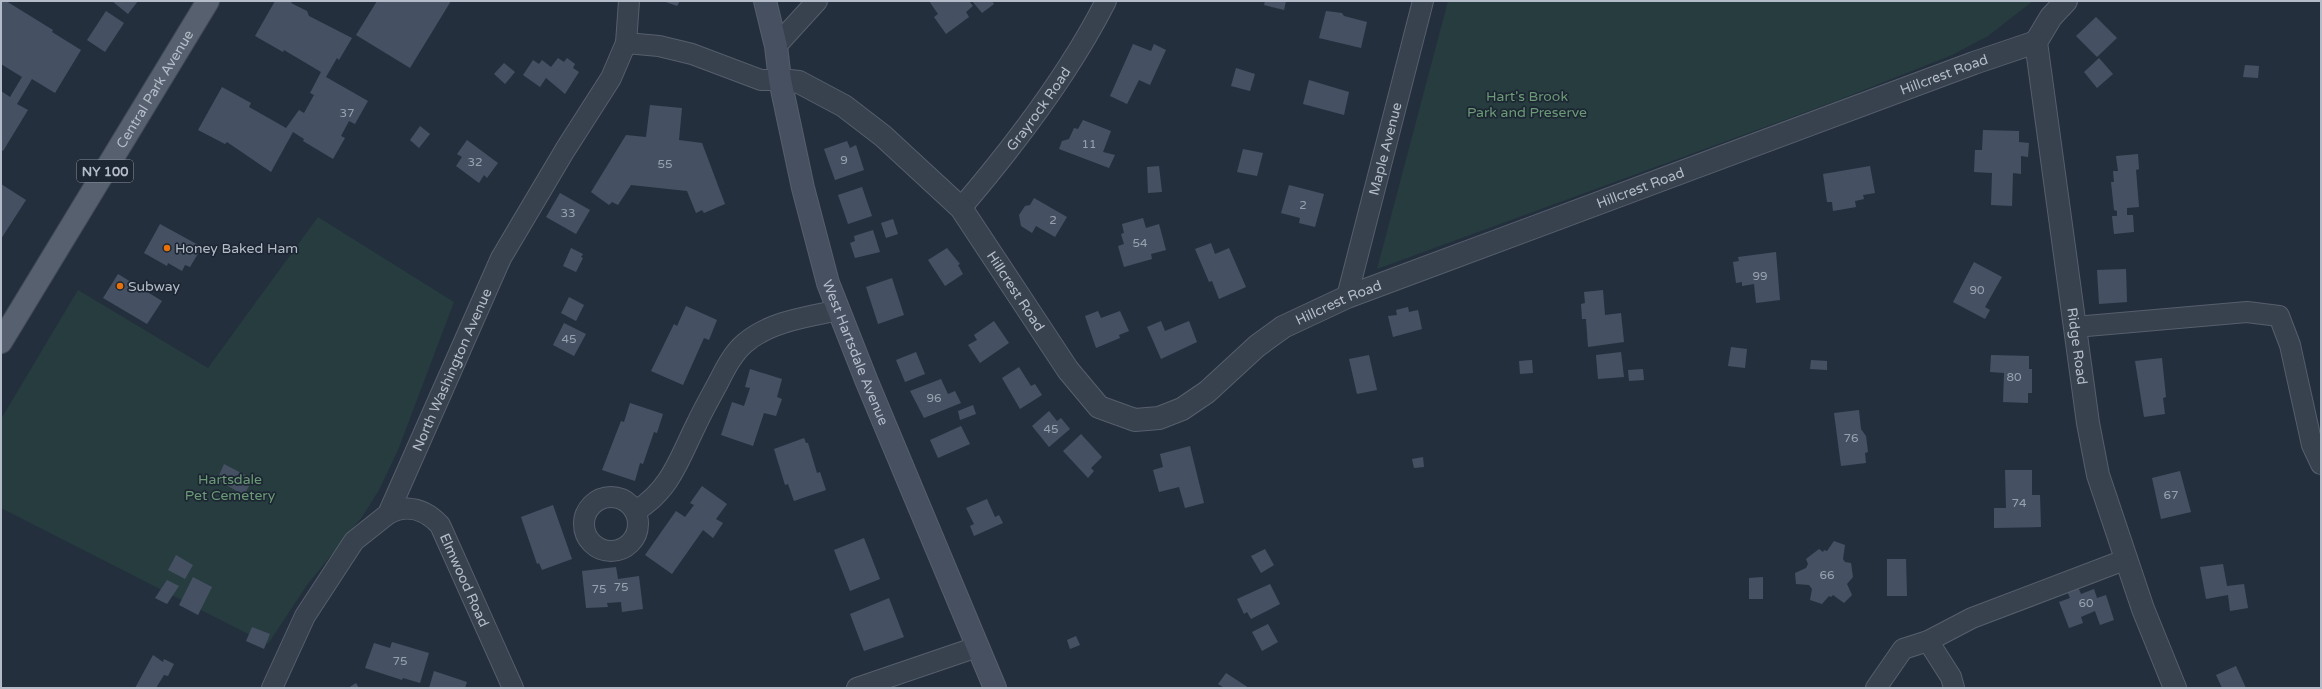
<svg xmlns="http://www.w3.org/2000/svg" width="2322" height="689" viewBox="0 0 2322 689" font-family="'Varela Round',sans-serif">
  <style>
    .green { fill: #263c3f }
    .building { fill: #455162 }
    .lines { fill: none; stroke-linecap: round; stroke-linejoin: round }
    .minor-casing { stroke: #565f6c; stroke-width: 22 }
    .tertiary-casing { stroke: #565f6c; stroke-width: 24 }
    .secondary-casing { stroke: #565f6c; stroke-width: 24 }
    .primary-casing { stroke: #414a57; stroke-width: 24 }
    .minor { stroke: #38414e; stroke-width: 20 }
    .tertiary { stroke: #38414e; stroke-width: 22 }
    .secondary { stroke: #465061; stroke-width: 22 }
    .primary { stroke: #56606e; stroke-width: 22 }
    .food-dot { fill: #e8710a; stroke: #1d2633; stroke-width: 1.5 }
    .labels { text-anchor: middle; stroke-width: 3.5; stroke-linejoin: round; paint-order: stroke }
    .number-label { font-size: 12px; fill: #98a1af }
    .shield { fill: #1d2633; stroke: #878f9c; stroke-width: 1 }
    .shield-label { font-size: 13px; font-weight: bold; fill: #b4bcc9 }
    .street-label { font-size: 14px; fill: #b4bcc9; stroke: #1d2633 }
    .park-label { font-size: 14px; fill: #6b9a76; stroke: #1d2633 }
    .poi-label { font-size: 14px; fill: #b4bcc9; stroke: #1d2633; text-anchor: start }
  </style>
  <rect width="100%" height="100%" fill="#242f3e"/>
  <path class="green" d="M1448 1H2033L1988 36 1952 55 1836 101 1377 269Z
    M318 217 454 302 398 450 379 490 362 517 307 585 268 644 1 508V419L78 290 208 368Z"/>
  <path class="building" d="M1 1H6L53 30 52 32 81 50 55 93 32 79 17 104 28 110 3 151 1 150V91L10 97 22 77 1 64Z
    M112 1H138L128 14Z
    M275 1H293L291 3 307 11 309 16 352 38 339 60 337 58 326 77 368 101 355 124 349 121 341 136 345 138 333 159 303 141 304 139 293 132 271 172 227 142 225 144 198 130 222 87 251 103 249 107 286 128 299 110 304 113 314 95 310 93 321 72 284 50 283 52 255 36Z
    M377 1H451L410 68 356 35Z
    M663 1H680L677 6Z
    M929 1H969L973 6 966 12 969 17 946 34 934 17 938 14Z
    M972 1H992L994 4 982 13Z
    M1265 1H1286L1284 10 1264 5Z
    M106 11 124 23 105 52 87 40Z
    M1326 11 1342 13 1344 16 1367 22 1361 48 1319 38Z
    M2096 17 2117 38 2097 57 2076 36Z
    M1133 44 1151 51 1154 44 1166 50 1150 85 1139 80 1127 104 1110 96Z
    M558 58 564 62 567 58 575 64 573 68 579 72 565 94 546 78 540 87 523 75 533 60 539 64 542 60 551 67Z
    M2099 58 2113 74 2097 88 2084 72Z
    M504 63 515 72 505 84 494 74Z
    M2245 65 2259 66 2258 78 2243 77Z
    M1236 68 1255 74 1250 91 1231 86Z
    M1309 80 1349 92 1344 115 1303 104Z
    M650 105 682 108 679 140 702 143 725 204 704 213 702 210 696 213 687 191 631 185 618 205 612 202 609 205 591 192 626 135 646 137Z
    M1083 120 1111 131 1103 152 1115 155 1109 168 1059 149 1062 141 1069 139 1074 128 1078 129Z
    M420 126 430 134 419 148 410 140Z
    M1983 130 2019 131V142L2029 143 2028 157 2021 156V174L2013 173 2012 206 1991 205 1992 173 1974 172 1975 150H1982Z
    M467 140 498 163 487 178 484 175 479 183 456 166 462 157 457 154Z
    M847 141 850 148 856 145 864 170 835 180 824 149Z
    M1243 149 1263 153 1257 176 1237 172Z
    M2138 154 2139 169 2136 170 2139 207 2127 208V215H2133L2134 232 2114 234 2112 216H2117V211L2114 210 2111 182H2114L2113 171H2118L2116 156Z
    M1159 166 1162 192 1148 193 1147 167Z
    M1870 166 1875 193 1863 195 1864 199 1855 201 1856 207 1833 211 1832 202H1827L1823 174Z
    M1 184 26 200 1 239Z
    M1289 185 1324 194 1315 227 1299 223 1300 218 1281 213Z
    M862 187 872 216 848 224 838 195Z
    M560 193 590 210 576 234 546 217Z
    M1034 198 1067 217 1055 237 1036 226 1032 233 1021 226 1019 215 1025 206 1030 205Z
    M1143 218 1146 228 1159 224 1166 250 1151 254 1152 259 1124 267 1118 246 1124 244 1121 234 1124 233 1122 224Z
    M893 219 898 234 886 238 881 223Z
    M160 224 202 247 190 267 185 265 182 271 168 263 167 266 144 253Z
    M873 230 880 252 855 258 850 243 855 241 854 236Z
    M1211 243 1215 254 1229 248 1246 287 1219 299 1212 281 1209 282 1195 249Z
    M571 248 583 254 581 257 583 258 576 272 563 266Z
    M947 248 960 264 958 265 963 274 945 286 928 260Z
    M1776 252 1780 300 1756 303 1754 284 1742 286V282L1736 283 1733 262 1739 261 1738 257Z
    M1974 262 2002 277 1985 307 1990 310 1985 319 1953 302Z
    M2126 269 2127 302 2099 304 2097 270Z
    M118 274 162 301 147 324 103 298Z
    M892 278 904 315 878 324 866 287Z
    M1603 290 1605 315 1621 313 1624 342 1588 347 1586 319H1582L1581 304 1585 303 1584 292Z
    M569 297 584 305 576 321 561 313Z
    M686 306 717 320 709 340 704 338 683 385 651 371 674 324 677 326Z
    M1408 307 1409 312 1418 310 1422 329 1393 337 1388 316 1397 315 1396 310Z
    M1098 311 1101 318 1120 311 1129 331 1119 335 1120 338 1096 348 1085 316Z
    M994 321 1009 343 980 363 968 345 977 340 974 335Z
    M1161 321 1165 331 1189 321 1197 342 1161 359 1147 327Z
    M564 323 586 334 574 356 553 345Z
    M1731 347 1747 349 1745 368 1728 366Z
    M916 352 925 374 905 382 896 360Z
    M1621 352 1624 377 1598 379 1596 355Z
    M1369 355 1377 390 1357 394 1349 359Z
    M1991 355 2029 356V369H2032V393H2028V403L2003 402 2004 373 1990 372Z
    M2162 358 2166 397 2163 398 2165 414 2144 417 2135 361Z
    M1532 360 1533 373 1520 374 1519 361Z
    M1811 360 1827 361V370L1810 369Z
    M1019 367 1031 386 1035 384 1042 395 1020 409 1002 378Z
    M750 369 782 379 777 397 782 399 776 416 764 413 753 446 721 435 732 402 744 406 750 388 745 387Z
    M1643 369 1644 380 1629 381 1628 370Z
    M941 379 948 394 955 391 961 403 924 418 910 391Z
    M630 403 663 414 657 433 654 432 643 464 640 463 635 481 602 470 621 421 624 422Z
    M973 405 976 414 960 420 958 411Z
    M1859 410 1861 429 1866 436 1868 452 1865 453 1866 463 1841 466 1834 413Z
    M1049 411 1057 421 1061 418 1070 429 1049 447 1032 426Z
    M961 426 970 444 938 458 930 440Z
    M1081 434 1102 457 1091 468 1094 471 1088 478 1063 451Z
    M804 438 806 443H808L817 473 820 472 826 490 794 501 788 484 785 485 774 449Z
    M1190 446 1204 503 1185 508 1179 487 1159 492 1153 470 1163 467 1160 454Z
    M1423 457 1424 467 1414 468 1412 459Z
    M224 464 253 479 244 495 217 480Z
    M2005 470H2032V495H2040L2041 527 1994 528V508H2006Z
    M2180 471 2191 512 2161 519 2152 478Z
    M702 486 727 504 716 519 723 523 713 538 703 530 672 574 645 555 676 511 685 517 694 505 690 503Z
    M987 499 995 517 999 515 1003 523 974 536 970 526 974 524 966 508Z
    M553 505 572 559 542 570 539 563 537 564 521 517Z
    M864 538 880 579 850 591 834 550Z
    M1834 541 1845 545 1843 559 1845 562 1851 563 1853 577 1847 584 1852 595 1844 603 1833 595 1831 597 1829 596 1822 604 1810 600 1812 589 1809 585 1796 584 1795 573 1806 568 1808 564 1806 559 1819 549 1823 552 1824 550 1827 551Z
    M1265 549 1274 565 1261 573 1251 556Z
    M176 555 193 565 185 579 168 570Z
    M1887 559H1906L1907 596H1887Z
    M2223 564 2227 586 2244 584 2248 608 2230 611 2228 595 2206 599 2200 567Z
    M616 567 618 579 639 576 643 609 622 612 621 602 607 603 608 607 586 608 582 571Z
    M193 577 212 587 198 615 179 605Z
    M1763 577V599H1749V578Z
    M167 580 179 586 167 604 155 598Z
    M1270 584 1280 604 1251 619 1247 612 1244 614 1237 599Z
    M2078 587 2081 594 2094 589 2097 598 2106 595 2114 620 2100 625 2095 611 2081 617 2083 623 2069 628 2059 602 2070 598 2067 591Z
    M889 598 904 637 864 651 850 614Z
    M1268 624 1278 642 1262 651 1252 632Z
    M252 627 270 634 264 649 246 641Z
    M1076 636 1080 645 1070 649 1067 640Z
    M392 642 429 653 420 683 403 678 402 680 365 668 374 643 390 648Z
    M153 655 163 662 164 659 174 664 168 676 164 675 156 688H135Z
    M2236 666 2246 688H2222L2216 675Z
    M434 671 467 682 465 688H429Z
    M1226 673 1249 688H1224L1218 684Z
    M356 683 359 688H348Z"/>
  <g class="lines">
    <defs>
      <g id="minor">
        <path d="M626 43 659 46 692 54 761 80H780"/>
        <path d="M776 46 817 1"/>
        <path id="s1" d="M961 208C1014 146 1069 74 1106 1"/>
        <path id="s2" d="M1347 297 1423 1"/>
        <path d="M2075 327 2247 312 2279 316 2290 345 2312 445 2321 464"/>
        <circle cx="611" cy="524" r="27"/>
        <path d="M636 511C671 489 679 459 697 423 703 410 711 396 718 383 725 369 733 353 745 343 771 321 807 317 839 310"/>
        <path id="s3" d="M388 514C407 503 426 510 440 525L513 688"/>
        <path d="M1928 641 1951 677 1954 688"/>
        <path id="s4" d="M272 688 305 616 354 541 388 514 501 258 565 150 611 78 626 43 629 1"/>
        <path d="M857 688 977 647"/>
        <path d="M1876 688 1903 649 1928 641 1972 618 2127 559"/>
      </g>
      <g id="tertiary">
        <path id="s5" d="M2066 1 2051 17 2036 42 2088 423 2098 475 2143 609 2175 688"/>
        <path id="s6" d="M780 80 799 82 844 106 883 136 961 208 1068 370 1099 407 1135 420 1159 418 1182 409 1207 392 1257 346 1283 327 1347 297 1974 63 2036 42"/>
      </g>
      <g id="secondary">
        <path id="s7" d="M765 1 776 46 780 80 803 188 828 283 867 382 995 688"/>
      </g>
      <g id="primary">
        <path id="s8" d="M1 342 208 1"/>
      </g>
    </defs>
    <use href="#minor" class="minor-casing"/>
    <use href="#tertiary" class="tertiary-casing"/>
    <use href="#secondary" class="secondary-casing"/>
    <use href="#primary" class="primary-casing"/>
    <use href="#minor" class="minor"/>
    <use href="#tertiary" class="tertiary"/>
    <use href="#secondary" class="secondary"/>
    <use href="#primary" class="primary"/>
  </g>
  <g class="food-dot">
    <circle cx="167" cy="248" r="4"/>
    <circle cx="120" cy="286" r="4"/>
  </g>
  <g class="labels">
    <g class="number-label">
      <text x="347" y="117">37</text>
      <text x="1089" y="148">11</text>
      <text x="844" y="164">9</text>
      <text x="475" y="166">32</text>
      <text x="665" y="168">55</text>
      <text x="1303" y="209">2</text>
      <text x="568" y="217">33</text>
      <text x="1053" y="224">2</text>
      <text x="1140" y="247">54</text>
      <text x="1760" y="280">99</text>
      <text x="1977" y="294">90</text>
      <text x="569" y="343">45</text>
      <text x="2014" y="381">80</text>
      <text x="934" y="402">96</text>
      <text x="1051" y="433">45</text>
      <text x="1851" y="442">76</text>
      <text x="2171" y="499">67</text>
      <text x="2019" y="507">74</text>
      <text x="1827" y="579">66</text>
      <text x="621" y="591">75</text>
      <text x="599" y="593">75</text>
      <text x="2086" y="607">60</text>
      <text x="400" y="665">75</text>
    </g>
    <rect class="shield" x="77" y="160" width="56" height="22" rx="3"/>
    <g class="shield-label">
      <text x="105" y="176">NY 100</text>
    </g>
    <g class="street-label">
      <text dy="5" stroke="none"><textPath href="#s6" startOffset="1393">Hillcrest Road</textPath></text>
      <text dy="5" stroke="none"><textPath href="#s8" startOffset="296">Central Park Avenue</textPath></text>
      <text dy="5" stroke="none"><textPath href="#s1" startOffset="126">Grayrock Road</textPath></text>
      <text dy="5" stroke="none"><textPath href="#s2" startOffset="153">Maple Avenue</textPath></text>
      <text dy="5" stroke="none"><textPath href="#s6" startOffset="1069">Hillcrest Road</textPath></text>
      <text dy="5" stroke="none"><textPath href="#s6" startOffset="325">Hillcrest Road</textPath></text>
      <text dy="5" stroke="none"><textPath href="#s6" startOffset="746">Hillcrest Road</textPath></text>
      <text dy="5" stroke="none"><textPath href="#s5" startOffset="358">Ridge Road</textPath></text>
      <text dy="5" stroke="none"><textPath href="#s7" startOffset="364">West Hartsdale Avenue</textPath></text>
      <text dy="5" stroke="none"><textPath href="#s4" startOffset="370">North Washington Avenue</textPath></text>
      <text dy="5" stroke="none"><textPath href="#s3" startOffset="118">Elmwood Road</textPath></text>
    </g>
    <g class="park-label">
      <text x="1527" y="101">Hart's Brook<tspan x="1527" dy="16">Park and Preserve</tspan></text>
      <text x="230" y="484">Hartsdale<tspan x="230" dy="16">Pet Cemetery</tspan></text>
    </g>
    <g class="poi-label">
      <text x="175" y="253">Honey Baked Ham</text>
      <text x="128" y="291">Subway</text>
    </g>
  </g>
  <rect width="2322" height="689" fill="none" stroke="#b4bcc9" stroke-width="4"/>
</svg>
